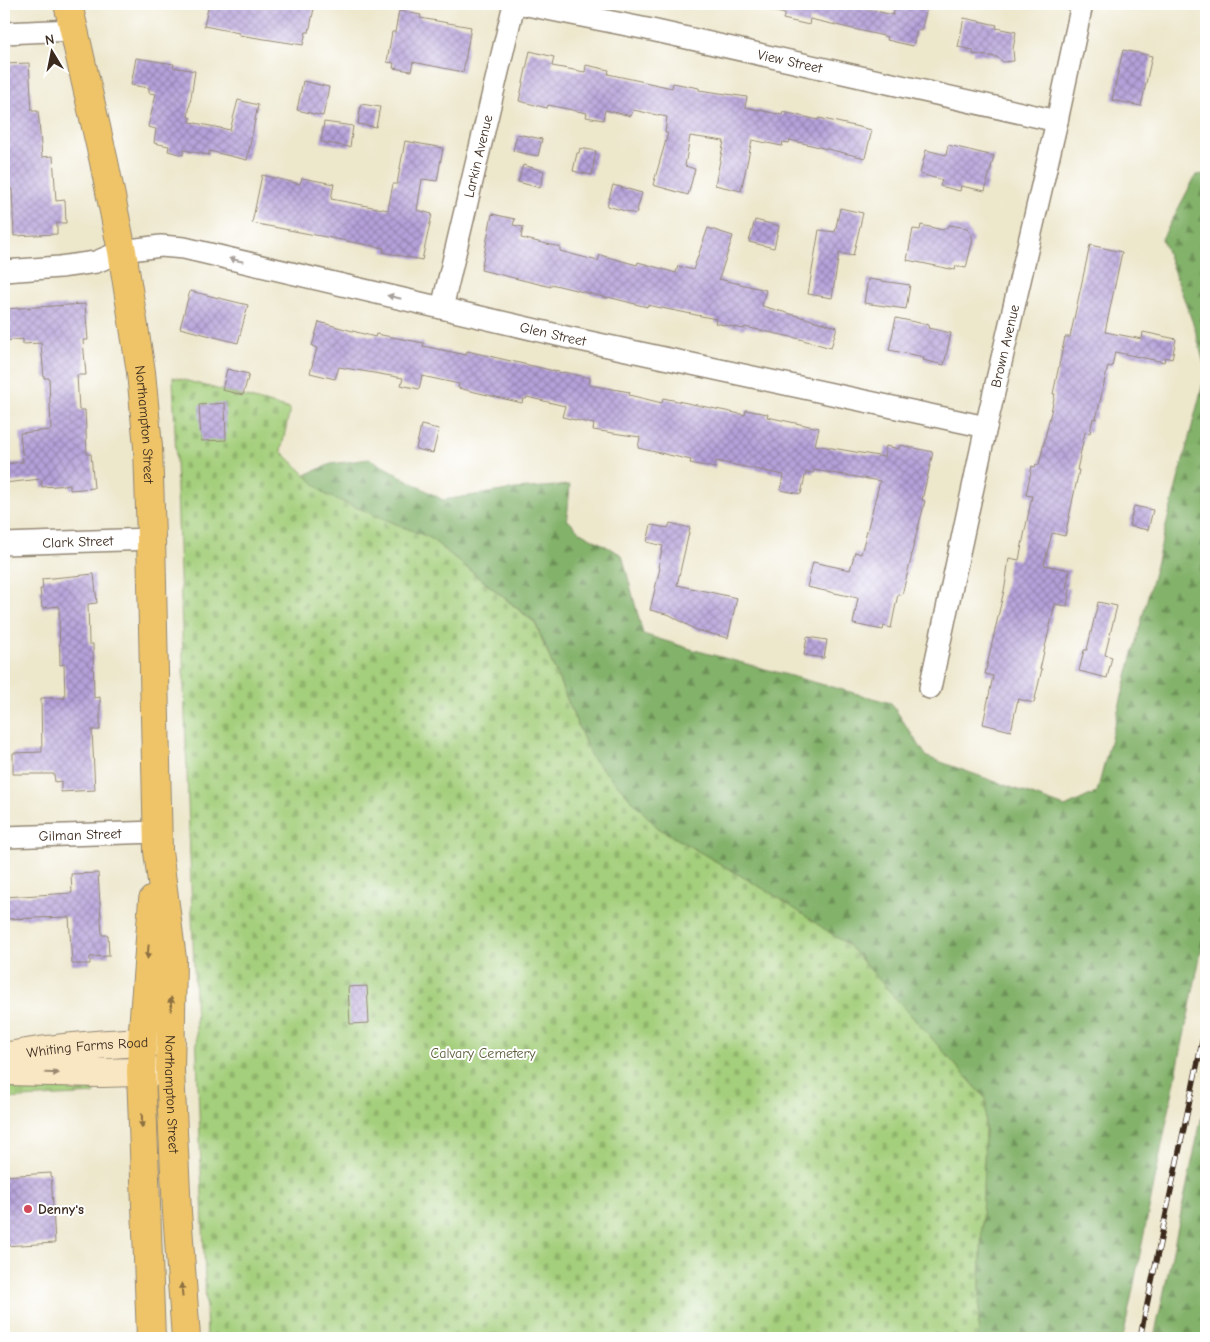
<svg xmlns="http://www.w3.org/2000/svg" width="1210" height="1342" viewBox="0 0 1210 1342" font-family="'Comic Neue',sans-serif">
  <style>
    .grass { fill: url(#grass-tufts); stroke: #707c4c }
    .forest { fill: url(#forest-firs); stroke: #5f6e44 }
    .cemetery { fill: url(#cemetery-stones); stroke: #707c4c }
    .building { fill: url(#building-cross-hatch) }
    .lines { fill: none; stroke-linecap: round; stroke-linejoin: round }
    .street-casing { stroke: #948875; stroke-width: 24 }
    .secondary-casing { stroke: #948875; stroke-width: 30 }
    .primary-casing { stroke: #948875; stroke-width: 30 }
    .street { stroke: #fff; stroke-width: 21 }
    .secondary { stroke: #f9e7c3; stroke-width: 28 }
    .primary { stroke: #efc469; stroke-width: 28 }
    .rail-casing { stroke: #3b2a1e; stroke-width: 5.5 }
    .rail { stroke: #fff; stroke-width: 4; stroke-dasharray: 11; stroke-linecap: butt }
    .oneway { fill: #a79f9a }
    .oneway2 { fill: #8c6f40 }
    .oneway3 { fill: #9a8870 }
    .poi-dot { fill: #d1495b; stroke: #fff; stroke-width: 2 }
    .labels { text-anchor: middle; stroke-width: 4; stroke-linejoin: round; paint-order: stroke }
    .street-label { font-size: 14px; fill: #3b2a1e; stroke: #fff }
    .park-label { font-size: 14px; fill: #5a5c3a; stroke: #fff }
    .poi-label { font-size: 14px; font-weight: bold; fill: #3b2a1e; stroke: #fff; text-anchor: start }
  </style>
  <defs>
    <pattern id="grass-tufts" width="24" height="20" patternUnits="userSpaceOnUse" patternTransform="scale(1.25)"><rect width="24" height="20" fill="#a4cf7b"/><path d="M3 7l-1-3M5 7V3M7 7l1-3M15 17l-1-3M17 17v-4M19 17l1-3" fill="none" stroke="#8eb26a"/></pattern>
    <pattern id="forest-firs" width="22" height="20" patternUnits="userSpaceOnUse" patternTransform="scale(1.25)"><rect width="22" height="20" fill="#83b26b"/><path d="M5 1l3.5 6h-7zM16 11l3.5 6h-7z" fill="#6c9157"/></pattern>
    <pattern id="cemetery-stones" width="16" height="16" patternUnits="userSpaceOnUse" patternTransform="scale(1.25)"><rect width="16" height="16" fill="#a4cf7b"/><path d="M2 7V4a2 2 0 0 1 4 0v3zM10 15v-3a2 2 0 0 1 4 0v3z" fill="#8eb26a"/></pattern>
    <pattern id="building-cross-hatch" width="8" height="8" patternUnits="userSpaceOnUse" patternTransform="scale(1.25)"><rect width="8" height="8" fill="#b5a1da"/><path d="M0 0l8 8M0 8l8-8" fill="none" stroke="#9483b0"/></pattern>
  </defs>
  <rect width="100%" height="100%" fill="#fff"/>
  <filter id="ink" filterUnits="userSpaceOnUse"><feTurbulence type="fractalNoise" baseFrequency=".02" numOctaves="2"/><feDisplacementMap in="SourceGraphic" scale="10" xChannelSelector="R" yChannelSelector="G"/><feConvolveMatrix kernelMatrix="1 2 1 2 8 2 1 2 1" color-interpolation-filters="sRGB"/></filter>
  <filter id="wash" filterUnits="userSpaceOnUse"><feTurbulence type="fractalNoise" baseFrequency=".0096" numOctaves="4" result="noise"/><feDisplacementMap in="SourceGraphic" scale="20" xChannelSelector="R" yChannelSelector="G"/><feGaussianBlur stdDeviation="1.12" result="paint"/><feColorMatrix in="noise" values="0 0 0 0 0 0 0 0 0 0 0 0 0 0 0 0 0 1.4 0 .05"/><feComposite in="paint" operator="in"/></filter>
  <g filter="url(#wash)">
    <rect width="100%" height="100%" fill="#ede7cc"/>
    <path class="grass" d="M37 1085 77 1086 94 1089 95 1092 94 1094 4 1099V1087Z"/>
    <path class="forest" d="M1206 174V371L1194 326 1162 239 1196 175Z
      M1206 372V927L1123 1338H978L986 1099 848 945 774 895 658 828 591 757 535 622 430 538 326 495 305 475 331 464 370 459 443 500 515 489 570 485 567 519 580 532 622 555 643 634 691 649 891 703 927 757 1065 807 1097 792Z
      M1206 1097V1338H1154Z"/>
    <path class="cemetery" d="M173 377 290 409 281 451 326 495 430 538 535 623 591 757 658 828 774 895 848 945 986 1099 978 1338H207Z"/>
    <g id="blocks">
      <path class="building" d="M209 4H315L309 32H306L303 45 239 35V33L204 26Z
        M773 4H845L893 15 896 4H928L921 31 917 30 913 46 887 40 888 37 810 19 809 25 783 19 785 14 772 11Z
        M399 11 421 15 420 18 471 27 463 72 413 62 411 71 393 68 394 63 387 62 392 32H395Z
        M964 18 997 25 996 28 1016 32 1013 49 1014 61 1003 62 997 57 973 54V50L958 47Z
        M1123 50 1152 56 1141 106 1112 100Z
        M530 51 554 57 552 66 585 72 586 65 609 70 608 74 672 88 673 83 699 88V90L747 97 745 107 782 115 783 112 818 120 819 118 872 130 865 158 790 140 789 143 783 142 782 146 752 140 741 191 715 185 724 141 690 136 685 166 695 169 688 195 653 185 668 133H665L667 117 633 110 631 116 605 110 603 120 586 117 587 113 548 105 547 108 519 101Z
        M136 58 174 64 173 67 195 71 188 117 191 118 190 122 230 130 238 100 258 105 247 160 209 151V155L184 150 183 155 168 151 169 146 154 143 156 129 148 127 156 94 149 93V88L131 85Z
        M29 63 32 111H38L42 157 53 156 56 201 65 200 66 223H57V234L14 236 12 189 4 190V64Z
        M303 81 329 87 323 116 297 110Z
        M361 104 380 107 376 127 358 124Z
        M324 122 353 126 350 147 321 142Z
        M517 134 542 139 538 156 513 151Z
        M405 141 443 148 437 181 422 179 417 210 432 214 422 260 383 252 384 248 252 223 262 175 300 184 302 178 334 184 331 199 388 210 393 184H397Z
        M948 145 994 156 985 191 961 186 960 191 940 186 942 180 920 174 926 150 946 155Z
        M580 148 596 151 592 175 573 171 577 153H579Z
        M523 165 544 171 540 188 518 182Z
        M613 185 642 193 636 214 607 206Z
        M840 208 863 213 853 256 839 253 832 298 808 294 819 230 835 232Z
        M492 214 515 219 513 225 523 227 521 238 560 247V251L598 261 600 255 637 265 638 262 676 273 678 266 693 270 708 228 733 236 719 279 766 290 762 306 837 327 831 348 796 338 745 327 744 329 715 323 716 319 647 305V307L608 297V298L551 284V287L481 270Z
        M755 220 779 226 774 248 749 242Z
        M921 225 943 230 950 225 967 228 973 239 966 268 956 266 955 270 907 260 913 229 920 230Z
        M1090 245 1122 252 1105 332 1142 339 1143 332 1176 339 1172 359 1165 357 1164 362 1115 352 1112 367 1108 366 1096 419 1093 418 1090 433 1085 432 1077 470H1079L1065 536 1052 533 1044 565 1070 570 1066 588 1070 589 1067 606 1055 604 1040 669H1042L1034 703 1018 699 1011 731 983 724 993 676 985 674 1005 586 1009 558 1019 560 1032 496 1026 495 1032 466 1035 467 1036 464 1039 465 1055 394H1053L1065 337H1070Z
        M868 279 910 285 906 309 864 303Z
        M190 291 248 305 238 343 180 328Z
        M85 304 88 340H83L86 375H77L79 410H85L87 454H91L94 488 70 490V485L42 487 41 479 4 483V464L23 462 20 433 51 430 49 378H44L41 343 23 344V339L4 341V309Z
        M896 318 929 325 928 328 951 333 944 365 923 360 924 357 889 350Z
        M319 322 375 337 376 334 424 343 423 346 466 355 467 351 563 373V372L590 378 589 385 630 392 629 395 662 403 663 398 745 415 746 410 768 414 767 417 819 428 815 445 884 457 886 446 899 449 900 445 933 452 922 500 925 501 911 555H912L902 595 898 594 891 628 884 626 883 630 853 624 858 598 807 587 813 562 850 570 855 552 861 554 880 481 814 470 813 473 806 472 801 494 781 490 784 475 716 461 715 468 690 463 691 460 638 448 640 437 593 430 594 424 562 417 565 406 527 397 526 399H523L522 403 458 388 459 384 422 376 419 389 401 385 403 378 339 367 335 379 310 373 317 348 312 346Z
        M227 369 249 374 243 395 222 390Z
        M225 403 226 440 201 441 199 405Z
        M421 425 439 429 433 453 416 449Z
        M1134 506 1153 510 1148 530 1129 526Z
        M670 523 690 528 677 585 737 598 728 638 696 630 670 615 650 610 660 568 658 567 663 546 647 542 651 525 668 528Z
        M94 574 97 603 88 604 89 644H93L94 698 100 697V730H92L95 790 61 792V781L55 782 54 774H13V753L42 752 41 698H65L64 664 60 665 59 606 42 608 40 589H43L42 579Z
        M1098 602 1117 606 1105 655 1112 657 1107 678 1079 671 1084 650H1087Z
        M807 637 827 640 824 658 804 655Z
        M98 873 102 935H108L109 956 90 957V964H72L69 917 4 919V897L72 893 71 874Z
        M367 986 369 1023 350 1024 348 987Z
        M51 1173 55 1243 4 1246V1176Z"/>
    </g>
  </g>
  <g filter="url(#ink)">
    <use href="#blocks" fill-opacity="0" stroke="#948875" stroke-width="1"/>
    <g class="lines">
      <defs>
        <g id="street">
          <path id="s1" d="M522 4 647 29 1057 121"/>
          <path d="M4 33 74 30"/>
          <path id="s2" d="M4 271 60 267 96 262 122 251 161 246 184 248 566 337 986 427"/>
          <path id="s3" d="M442 308 514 4"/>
          <path id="s4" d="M4 544 151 539"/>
          <path id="s5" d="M930 688 986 427 1057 121 1082 4"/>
          <path id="s6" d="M4 837 157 832"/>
        </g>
        <g id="secondary">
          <path id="s7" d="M4 1057C59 1046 115 1043 171 1041"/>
          <path d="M4 1071 102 1073 170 1071"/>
        </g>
        <g id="primary">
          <path id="s8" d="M68 4 104 162 122 251 141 372 148 447 151 539 158 851 172 959 170 1071 177 1212 186 1338"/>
          <path d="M151 1338 141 1072 142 1042 153 900"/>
        </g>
      </defs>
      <use href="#street" class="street-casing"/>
      <use href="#secondary" class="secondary-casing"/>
      <use href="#primary" class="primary-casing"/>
      <use href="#street" class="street"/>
      <use href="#secondary" class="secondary"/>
      <use href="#primary" class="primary"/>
      <defs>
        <path id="rail" d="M1140 1338 1206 1023"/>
      </defs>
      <use href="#rail" class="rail-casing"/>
      <use href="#rail" class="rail"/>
    </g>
    <defs><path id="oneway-solid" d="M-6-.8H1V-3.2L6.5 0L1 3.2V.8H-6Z" transform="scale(1.25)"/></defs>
    <g class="oneway">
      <use href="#oneway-solid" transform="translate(236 260) rotate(-167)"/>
      <use href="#oneway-solid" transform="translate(394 297) rotate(-167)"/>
    </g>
    <g class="oneway2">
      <use href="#oneway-solid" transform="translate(148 952) rotate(95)"/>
      <use href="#oneway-solid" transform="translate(171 1004) rotate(-89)"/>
      <use href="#oneway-solid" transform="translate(142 1121) rotate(89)"/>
      <use href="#oneway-solid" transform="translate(182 1290) rotate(-94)"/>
    </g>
    <use class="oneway3" href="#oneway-solid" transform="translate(52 1073) rotate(1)"/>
  </g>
  <circle class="poi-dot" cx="28" cy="1209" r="5"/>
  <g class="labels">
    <g class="street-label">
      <text dy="5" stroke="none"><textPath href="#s1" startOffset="274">View Street</textPath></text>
      <text dy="5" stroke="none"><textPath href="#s3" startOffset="156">Larkin Avenue</textPath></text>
      <text dy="5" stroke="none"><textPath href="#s2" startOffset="562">Glen Street</textPath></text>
      <text dy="5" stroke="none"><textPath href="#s5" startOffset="350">Brown Avenue</textPath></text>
      <text dy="5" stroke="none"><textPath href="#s8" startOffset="428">Northampton Street</textPath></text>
      <text dy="5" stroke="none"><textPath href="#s4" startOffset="74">Clark Street</textPath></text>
      <text dy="5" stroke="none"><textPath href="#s6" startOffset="76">Gilman Street</textPath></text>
      <text dy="5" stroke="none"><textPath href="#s7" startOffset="84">Whiting Farms Road</textPath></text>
      <text dy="5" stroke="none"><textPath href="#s8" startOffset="1099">Northampton Street</textPath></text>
    </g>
    <g class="park-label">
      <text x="483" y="1058">Calvary Cemetery</text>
    </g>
    <g class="poi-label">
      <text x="38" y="1214">Denny's</text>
    </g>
  </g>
  <rect width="1210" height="1342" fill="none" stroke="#fff" stroke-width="20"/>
  <g transform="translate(52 52) rotate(350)" stroke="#ffffff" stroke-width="4" paint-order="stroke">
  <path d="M0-4L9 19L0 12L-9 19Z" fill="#3b2a1e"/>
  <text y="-8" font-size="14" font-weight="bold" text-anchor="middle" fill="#3b2a1e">N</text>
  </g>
</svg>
